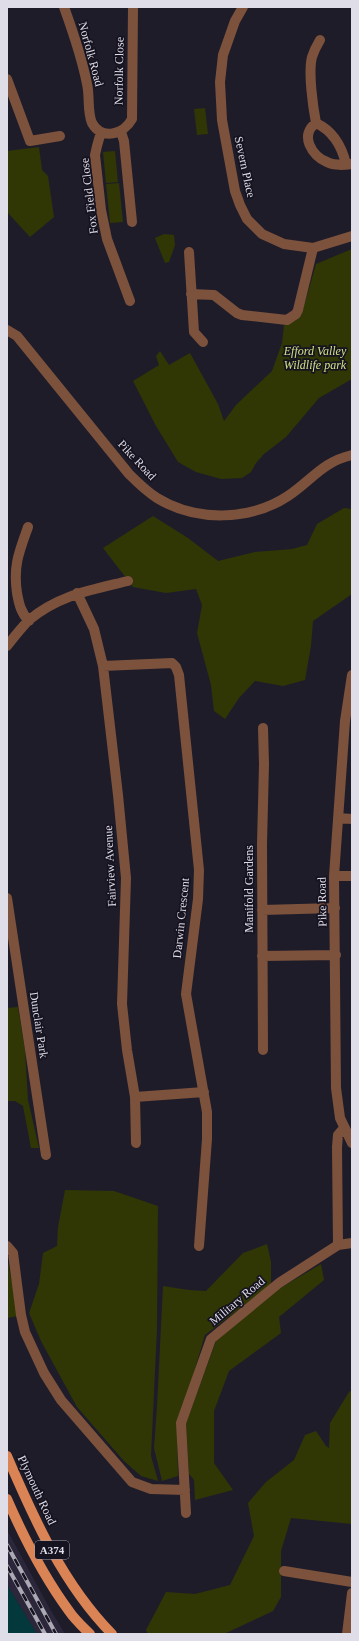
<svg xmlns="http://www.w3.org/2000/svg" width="359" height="1641" viewBox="0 0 359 1641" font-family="Georgia,serif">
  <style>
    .built { fill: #2b2639 }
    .green { fill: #303704 }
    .water { fill: #03393c }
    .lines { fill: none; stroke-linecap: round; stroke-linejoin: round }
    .minor { stroke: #7c523c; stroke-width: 10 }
    .major { stroke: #da8354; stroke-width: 10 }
    .rail-casing { stroke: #aba9b4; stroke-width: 4 }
    .rail { stroke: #161320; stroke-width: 2.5; stroke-dasharray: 8; stroke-linecap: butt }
    .labels { text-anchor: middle; stroke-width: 3.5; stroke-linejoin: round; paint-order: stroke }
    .shield { fill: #161320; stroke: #a3a0ab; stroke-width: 1 }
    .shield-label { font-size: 11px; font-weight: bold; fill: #dfdde7 }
    .street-label { font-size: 12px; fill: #dfdde7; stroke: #161320 }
    .park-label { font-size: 12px; font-style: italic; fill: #d1e187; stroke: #161320 }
  </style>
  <rect width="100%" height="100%" fill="#1f1c2a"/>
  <path class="built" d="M7 1530 50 1609 65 1634H37L7 1585Z"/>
  <path class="green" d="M205 108 208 134 197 135 194 109Z
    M39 147 42 170 48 176 54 217 30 237 7 212V151Z
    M115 151 118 182 106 183 103 152Z
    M119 183 123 222 110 223 106 184Z
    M164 234 174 235 175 245 169 262 165 263 155 238Z
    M352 249V379L319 398 286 437 264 454 256 463 251 472 242 478 221 479 196 472 178 462 156 426 133 381 159 365 156 356 160 351 169 365 190 353 218 404 224 421 236 405 272 371 282 343 284 325 295 321 302 313 316 264Z
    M344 508 352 509V594L313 621 311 646 305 680 283 686 255 681 239 698 225 719 214 711 211 685 197 633 202 605 196 589 166 593 133 587 103 548 153 516 188 538 218 561 255 552 292 549 307 545 317 524Z
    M18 1007 25 1050 28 1100 39 1148H31L23 1106 15 1101H7V1008Z
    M65 1190 114 1191 158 1206 157 1328 151 1456 158 1481 141 1476 124 1461 77 1407 41 1341 29 1313 39 1284 43 1253 57 1246 58 1227Z
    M267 1244 271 1262V1285L205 1335 177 1429 178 1476 162 1481 154 1448 157 1407 163 1286 189 1290 206 1291 243 1253Z
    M7 1256 18 1316 7 1318Z
    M321 1264 324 1280 279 1317 281 1333 229 1371 214 1411V1463L233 1490 195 1500 194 1480 189 1474 186 1423 216 1341 277 1290Z
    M352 1390V1524L291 1518 281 1551V1597L273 1611 224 1634H148L146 1630 166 1592 195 1594 230 1585 254 1536 248 1503 266 1482 294 1460 305 1435 316 1431 326 1446 329 1448 330 1423 349 1392Z"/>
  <path class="water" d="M7 1585 37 1634H7Z"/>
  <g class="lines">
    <path class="minor" d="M64 7C73 32 82 58 87 84 90 96 87 112 92 123 102 141 124 134 132 119L133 7
      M243 7 235 21 223 55 220 82 222 120 235 191 240 205 247 219 262 234 284 244 313 248 352 236
      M7 79 30 141 60 136
      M316 123C313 107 308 72 312 57 314 51 317 45 320 40
      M101 132 97 146 95 155 101 210 107 239 130 301
      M121 132 124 141 132 222
      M346 164C342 147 333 131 316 123 299 135 312 156 327 162 335 166 344 165 352 164
      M189 252 194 332 203 342
      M191 294 214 295 237 313 242 315 287 320 296 314 298 310 313 248
      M7 330 17 336 129 474C138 483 146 491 157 498 196 522 250 521 288 496 312 480 322 462 352 455
      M28 527C19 552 13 566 17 593 19 604 21 613 29 621
      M77 593 94 629 103 666 118 795 126 878 122 1004 127 1050 135 1097 136 1143
      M7 646C14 637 21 628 29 620 59 595 91 590 128 581
      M103 666 172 663 176 667 179 675 199 870 198 899 186 994 207 1112V1139L199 1246
      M352 675 345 721 334 876 336 1088 340 1118 352 1143
      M338 818 352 819
      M334 876H352
      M7 898 46 1155
      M262 910 335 908
      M262 956 336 955
      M263 1050 262 844 264 764 263 728
      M135 1097 204 1092
      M338 1245 337 1147 338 1135 344 1128
      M7 1246 13 1253 21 1315 25 1332 44 1373 61 1400 132 1482 151 1489 185 1490
      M186 1513 181 1423 211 1339 279 1283 338 1245 352 1243
      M284 1571 352 1582
      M347 1634 352 1593"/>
    <path class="major" d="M7 1456C34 1519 63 1584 112 1634
      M7 1499C24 1538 44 1577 69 1611 75 1620 83 1627 90 1634"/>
    <defs>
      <path id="rail" d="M7 1545 56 1634
        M7 1566 45 1634"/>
    </defs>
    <use href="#rail" class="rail-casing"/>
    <use href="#rail" class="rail"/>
  </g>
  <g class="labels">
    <rect class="shield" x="35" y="1541" width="34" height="18" rx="3"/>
    <g class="shield-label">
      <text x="52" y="1554">A374</text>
    </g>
    <g class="street-label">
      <text transform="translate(91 54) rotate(75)" y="4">Norfolk Road</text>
      <text transform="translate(119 71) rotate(-89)" y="4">Norfolk Close</text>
      <text transform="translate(245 167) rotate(78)" y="4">Severn Place</text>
      <text transform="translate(89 196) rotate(-97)" y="4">Fox Field Close</text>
      <text transform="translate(137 460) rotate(47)" y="4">Pike Road</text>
      <text transform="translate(110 866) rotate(-93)" y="4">Fairview Avenue</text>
      <text transform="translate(249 889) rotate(-90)" y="4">Manifold Gardens</text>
      <text transform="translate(322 902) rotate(-91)" y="4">Pike Road</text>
      <text transform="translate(181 918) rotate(-84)" y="4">Darwin Crescent</text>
      <text transform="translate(39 1025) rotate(81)" y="4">Dunclair Park</text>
      <text transform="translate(237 1301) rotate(-40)" y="4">Military Road</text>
      <text transform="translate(37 1490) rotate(65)" y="4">Plymouth Road</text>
    </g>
    <g class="park-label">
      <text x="315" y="355">Efford Valley<tspan x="315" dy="14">Wildlife park</tspan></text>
    </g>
  </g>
  <rect width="359" height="1641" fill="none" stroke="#dfdde7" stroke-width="16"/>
</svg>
